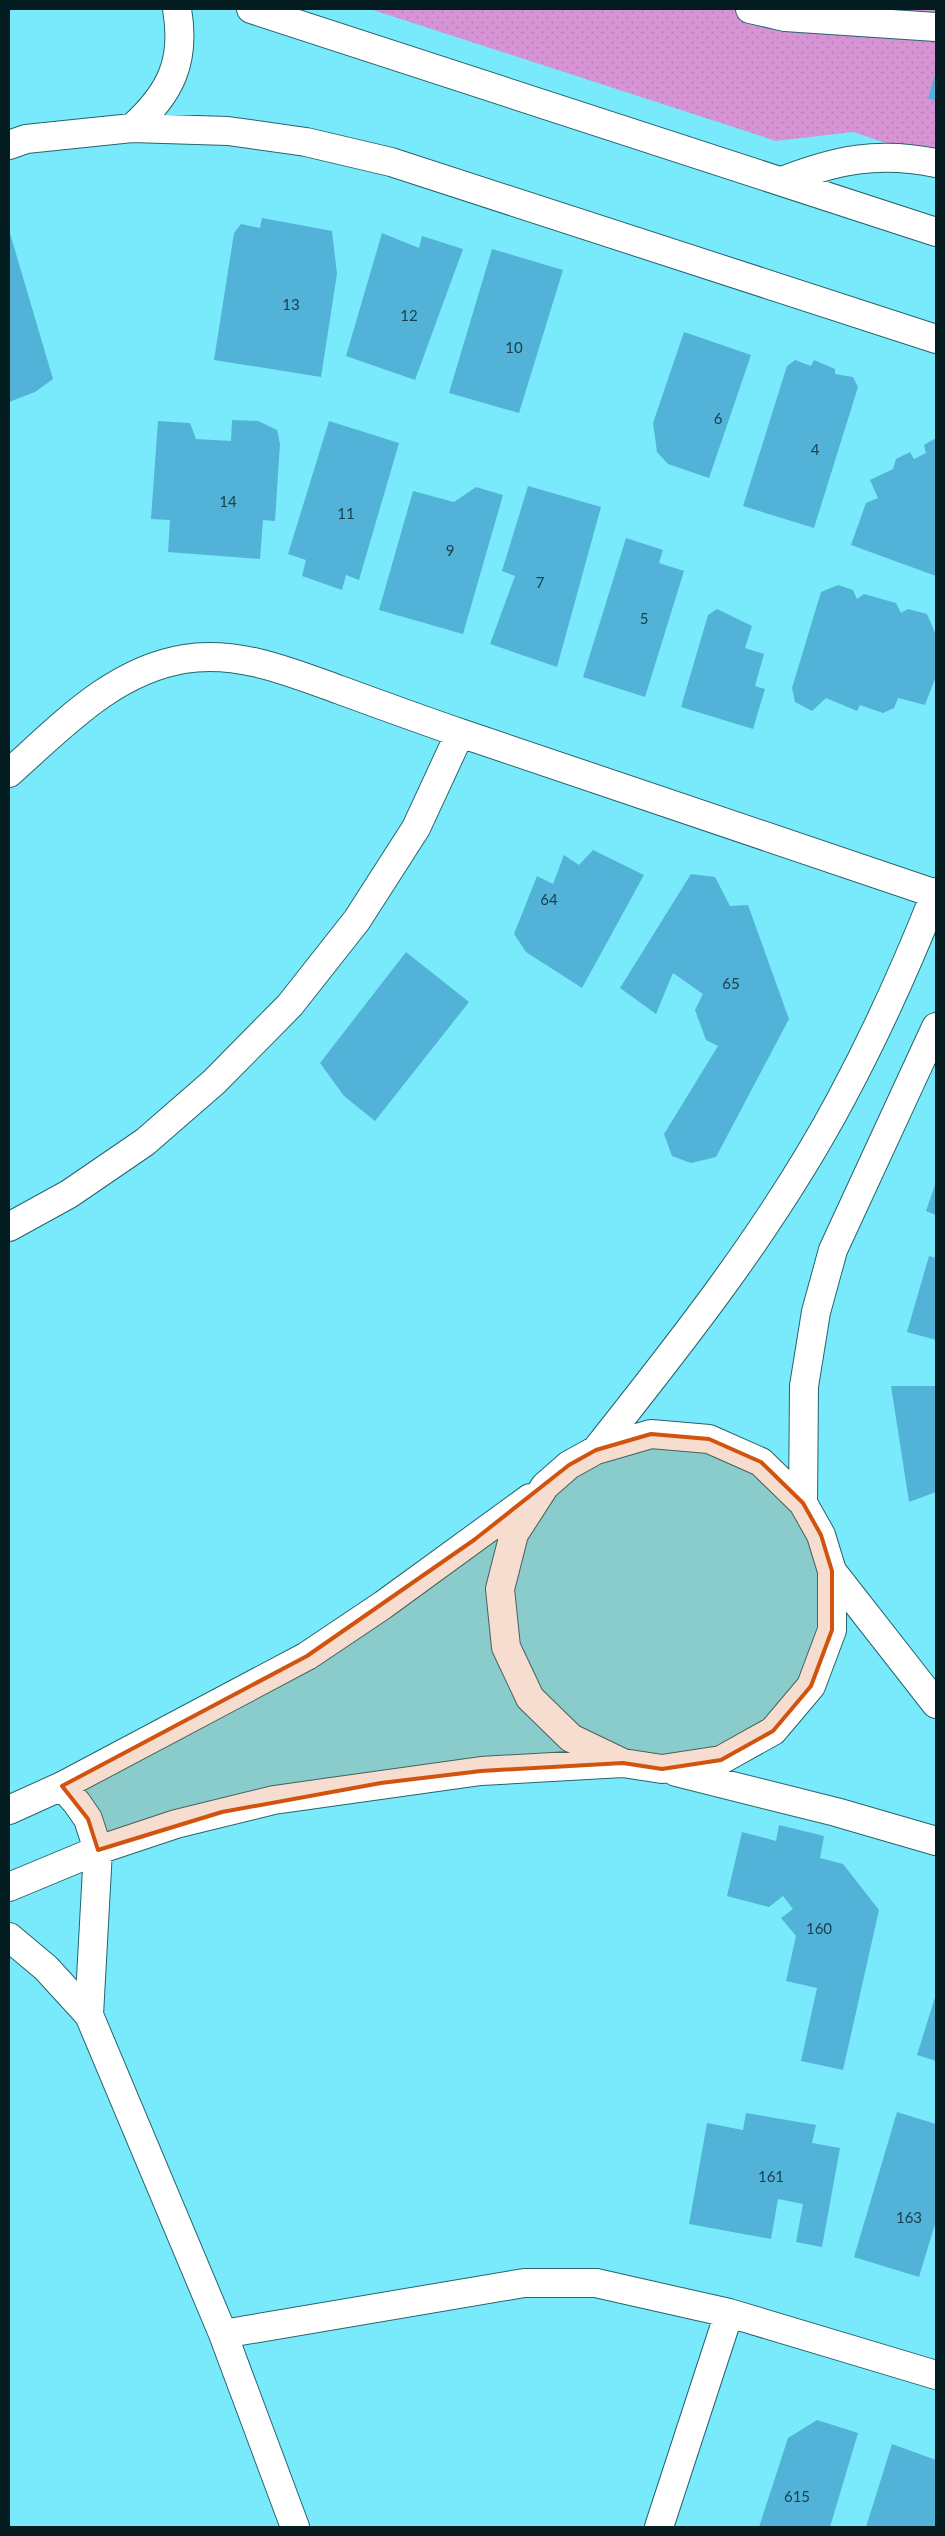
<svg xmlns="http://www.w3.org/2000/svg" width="945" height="2536" viewBox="0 0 945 2536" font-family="Lato,sans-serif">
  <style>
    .grass { fill: url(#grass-dots) }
    .building { fill: #52b2d8 }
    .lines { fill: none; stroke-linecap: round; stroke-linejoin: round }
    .minor-casing { stroke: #26646c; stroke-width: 30 }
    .minor { stroke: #fff; stroke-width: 28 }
    .marked { fill: #d1530e; fill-opacity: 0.2; stroke: #d1530e; stroke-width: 4; stroke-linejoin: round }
    .labels { text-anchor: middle; stroke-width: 4.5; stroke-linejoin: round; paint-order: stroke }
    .number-label { font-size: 15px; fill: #17424d }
  </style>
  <defs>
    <pattern id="grass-dots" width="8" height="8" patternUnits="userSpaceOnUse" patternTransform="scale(1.25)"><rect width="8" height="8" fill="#d794d5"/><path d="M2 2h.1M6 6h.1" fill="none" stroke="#b77fb6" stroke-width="1.8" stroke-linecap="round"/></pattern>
  </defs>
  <rect width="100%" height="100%" fill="#79eafb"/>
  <path class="grass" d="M370 9H936V160L853 132 776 141Z"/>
  <path class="building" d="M936 72V101L928 98Z
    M262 218 332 231 337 274 321 377 214 360 234 233 241 224 260 228Z
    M9 230 53 379 35 392 9 402Z
    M382 233 419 248 422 236 463 249 415 380 346 356Z
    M492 249 563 270 519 413 449 393Z
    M684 332 751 355 709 478 668 464 657 452 653 423Z
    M795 360 811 366 814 360 835 369V374L853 377 858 387 814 528 743 506 787 366Z
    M232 420 258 421 277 430 280 444 275 521 263 520 260 559 168 552 170 520 151 519 158 421 190 423 196 439 231 441Z
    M329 421 399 443 359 580 346 575 342 590 302 576 306 560 288 554Z
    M936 438V576L851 545 866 503 878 498 870 480 893 469 896 459 910 452 914 459 926 453 924 445Z
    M528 486 601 507 557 667 490 644 515 576 502 571Z
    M476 487 503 495 463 634 379 610 413 491 454 502Z
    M626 538 663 550 659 563 684 571 645 697 583 677Z
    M838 585 853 590 857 599 864 594 896 603 901 613 908 609 927 614 936 635V676L925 705 898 698 894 708 883 713 860 705 857 711 826 698 812 711 795 702 792 688 821 592Z
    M717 609 752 626 745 648 764 654 755 686 765 689 753 729 681 707 708 615Z
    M593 850 644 875 582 988 526 952 514 934 537 876 553 884 564 855 579 865Z
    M691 874 715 877 730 906 748 905 789 1019 716 1157 691 1163 672 1156 664 1134 718 1046 706 1040 695 1010 703 994 673 973 656 1014 620 988Z
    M406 952 469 1002 375 1121 344 1096 320 1063Z
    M936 1182V1215L926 1211Z
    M929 1256 936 1258V1340L907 1332Z
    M891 1386H936V1492L909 1502Z
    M779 1825 824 1836 820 1858 843 1864 879 1910 843 2070 801 2061 817 1988 786 1981 796 1936 781 1918 793 1909 783 1896 769 1907 727 1896 742 1832 776 1841Z
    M936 1994V2061L917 2055Z
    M897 2112 936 2124V2221L919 2277 854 2257Z
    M746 2113 816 2125 812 2143 840 2148 822 2247 796 2242 803 2204 778 2199 771 2239 689 2224 707 2123 743 2130Z
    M817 2420 858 2433 830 2527H759L788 2438Z
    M892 2444 936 2460V2527H866Z"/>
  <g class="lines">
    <defs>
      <path id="minor" d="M251 9 936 232
        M750 9 785 17 936 27
        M132 128C171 93 186 61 177 9
        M9 145 26 139 132 128 228 131 306 142 391 162 936 339
        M782 181C836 160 878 151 936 163
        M9 773C61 727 112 671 184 659 238 650 290 672 340 690 381 705 422 720 463 734 621 788 779 840 936 894
        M9 1227 69 1194 145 1142 214 1082 290 1005 357 920 416 828 460 733
        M596 1450C684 1339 774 1225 841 1099 877 1032 908 963 936 892
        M803 1503 804 1386 816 1312 833 1250 936 1027
        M832 1571 936 1704
        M676 1772 836 1812 936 1841
        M62 1786 77 1803 88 1819 98 1850 89 2015
        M9 1810 62 1786 307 1656 383 1605 530 1498
        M9 1887 98 1850 176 1824 274 1800 481 1771 623 1763 662 1769 721 1760 773 1731 811 1686 832 1630V1571L821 1535 803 1503 761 1462 709 1439 651 1434 596 1450 569 1465 545 1486 514 1534 500 1589 506 1647 530 1698 571 1738 623 1763
        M9 1937 46 1968 89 2015 223 2334 295 2527
        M223 2334 524 2283H596L729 2313 936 2375
        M659 2527 729 2313"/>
    </defs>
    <use href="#minor" class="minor-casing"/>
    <use href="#minor" class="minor"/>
  </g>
  <path class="marked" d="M651 1434 709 1439 761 1462 803 1503 821 1535 832 1571V1630L811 1686 773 1731 721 1760 662 1769 623 1763 481 1771 381 1783 222 1812 98 1850 88 1819 62 1786 307 1656 474 1540 569 1465 596 1450Z"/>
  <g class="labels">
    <g class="number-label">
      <text x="291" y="310">13</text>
      <text x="409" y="321">12</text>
      <text x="514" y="353">10</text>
      <text x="718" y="424">6</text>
      <text x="815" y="455">4</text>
      <text x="228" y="507">14</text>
      <text x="346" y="519">11</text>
      <text x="450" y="556">9</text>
      <text x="540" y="588">7</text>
      <text x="644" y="624">5</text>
      <text x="549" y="905">64</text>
      <text x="731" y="989">65</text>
      <text x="819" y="1934">160</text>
      <text x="771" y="2182">161</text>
      <text x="909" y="2223">163</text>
      <text x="797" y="2502">615</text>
    </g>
  </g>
  <rect width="945" height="2536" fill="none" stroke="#031c1f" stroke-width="20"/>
</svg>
